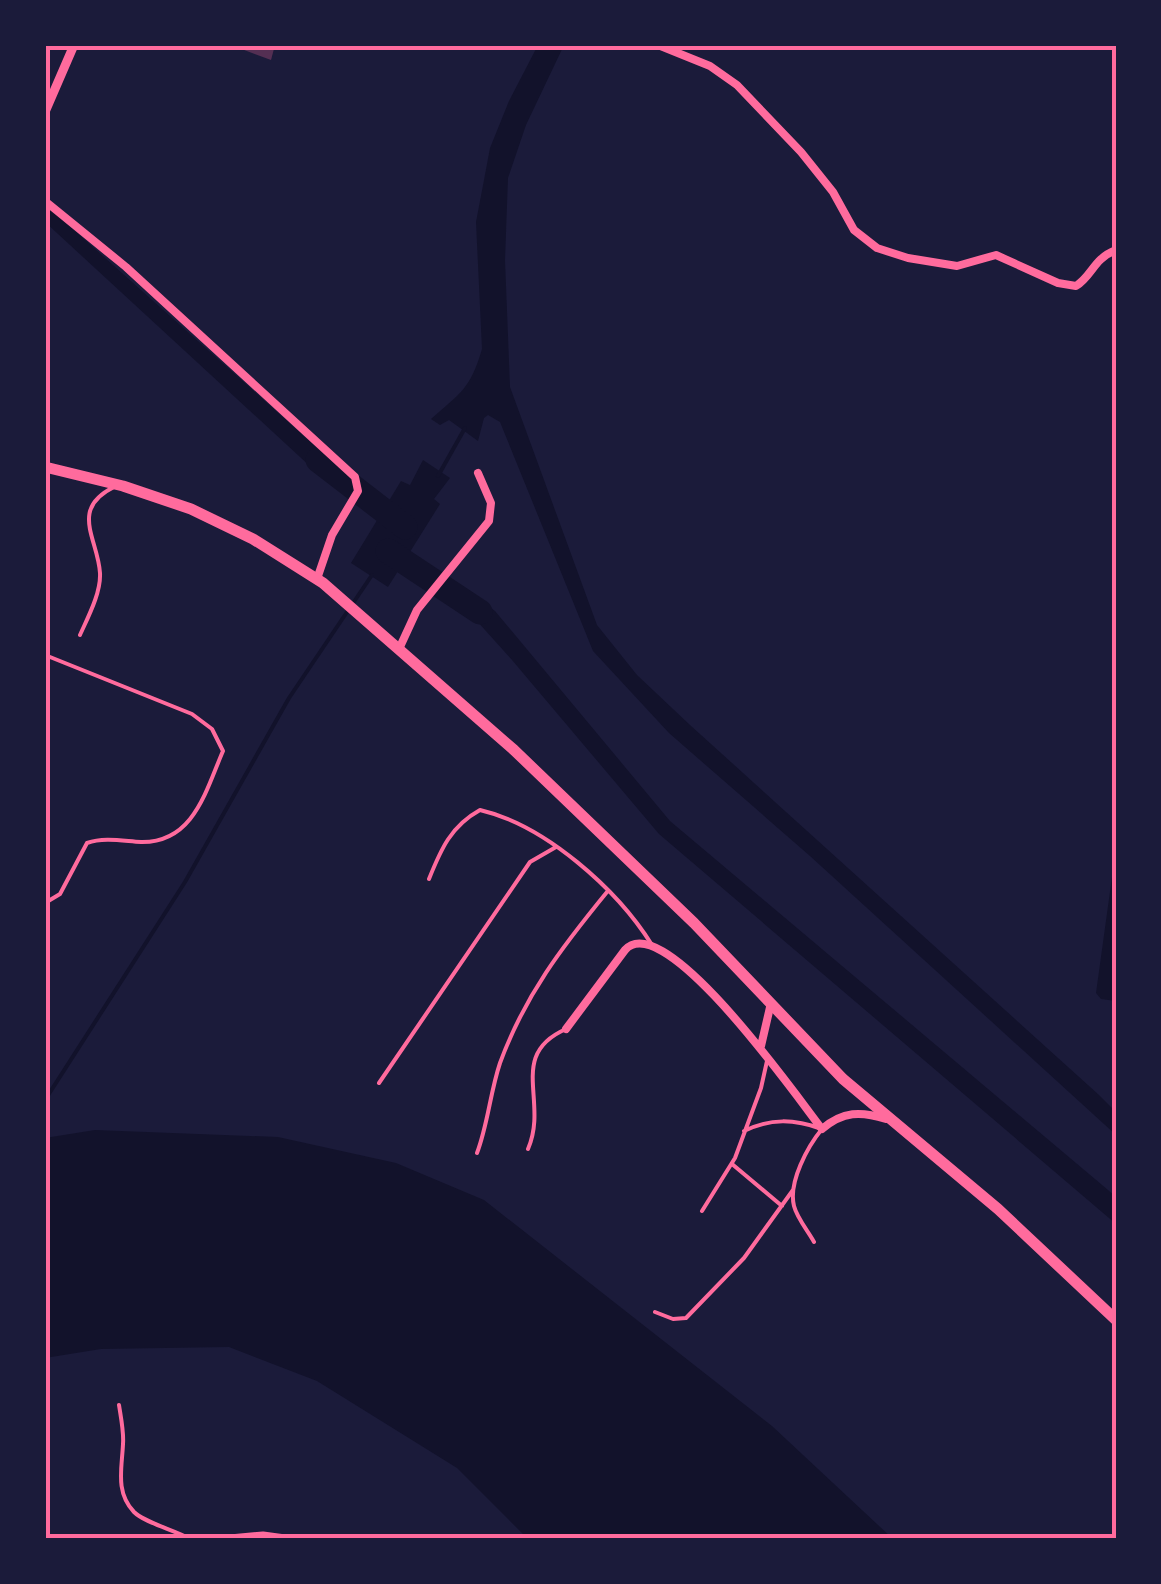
<svg xmlns="http://www.w3.org/2000/svg" width="1161" height="1584" viewBox="0 0 1161 1584" font-family="'Nunito Sans',sans-serif">
  <style>
    .water { fill: #12122b }
    .lines { fill: none; stroke-linecap: round; stroke-linejoin: round }
    .stream { stroke: #12122b; stroke-width: 4 }
    .river { stroke: #12122b; stroke-width: 25 }
    .building { fill: #542f53 }
    .service { stroke: #ff6b9d; stroke-width: 4 }
    .minor { stroke: #ff6b9d; stroke-width: 8 }
    .tertiary { stroke: #ff6b9d; stroke-width: 9 }
    .primary { stroke: #ff6b9d; stroke-width: 11 }
    .neatline { fill: none; stroke: #ff6b9d; stroke-width: 4 }
  </style>
  <rect width="100%" height="100%" fill="#1b1b3a"/>
  <path class="water" d="M538 45H564L526 125 508 178 505 260 510 387 597 625 637 675 690 725 1099 1095 1116 1112V1135L810 856 669 733 593 651 500 422 488 415 484 418 478 441 449 420 440 425 431 419C460 393 470 390 482 349L476 222 484 180 490 148 509 101Z
    M45 204 344 472 336 485 313 469 45 222Z
    M423 460 450 478 434 499 440 504 388 587 351 563 401 481 410 485Z
    M461 585 495 611 670 821 1108 1190 1116 1197V1224L659 834 512 660 476 620 448 604Z
    M1116 848V1001L1101 999 1096 993Z
    M95 1130 278 1137 396 1163 484 1200 772 1426 893 1539H528L457 1468 317 1381 229 1347 101 1349 45 1358V1138Z"/>
  <g class="lines">
    <path class="stream" d="M438 476 465 428
      M45 1100 185 882 289 698 372 575"/>
    <path class="river" d="M318 460 405 527
      M388 551 480 612"/>
  </g>
  <path class="building" d="M231 45H275L271 60Z"/>
  <g class="lines">
    <path class="service" d="M80 635C88 617 101 593 100 573 98 539 69 509 114 487
      M45 655 192 714 212 729 223 751C206 790 194 843 141 842 123 841 104 837 87 843L60 894 45 903
      M429 879C441 849 451 826 480 810 545 825 617 889 652 945
      M379 1083 530 862 556 847
      M744 1131C771 1118 794 1119 822 1129 808 1146 788 1182 794 1206 797 1218 808 1231 814 1242
      M528 1149C549 1101 507 1055 566 1029
      M477 1153C488 1124 490 1093 500 1063 525 995 562 947 607 892
      M732 1164 782 1206
      M702 1211 735 1158 761 1088 767 1061
      M655 1312 673 1319 686 1318 744 1258 793 1190
      M119 1405C121 1418 124 1432 123 1444 122 1468 115 1492 134 1512 145 1523 175 1530 190 1539"/>
    <path class="minor" d="M658 45 710 66 737 85 801 152 833 192 854 230 877 248 908 258 957 266 996 255 1058 283 1076 286C1093 275 1093 259 1116 250
      M45 201 126 267 355 477 358 491 332 535 317 579
      M399 649 417 610 489 521 491 503 478 473
      M566 1029 625 950C664 906 799 1100 822 1129 843 1111 861 1111 886 1119
      M761 1046 771 1003"/>
    <path class="tertiary" d="M45 112 74 45
      M230 1539 263 1536 285 1539"/>
    <path class="primary" d="M45 467 123 486 191 509 253 539 323 583 514 750 694 923 843 1079 998 1209 1116 1320"/>
  </g>
  <rect width="1161" height="1584" fill="none" stroke="#1b1b3a" stroke-width="95"/>
  <rect x="48" y="48" width="1066" height="1488" class="neatline"/>
</svg>
